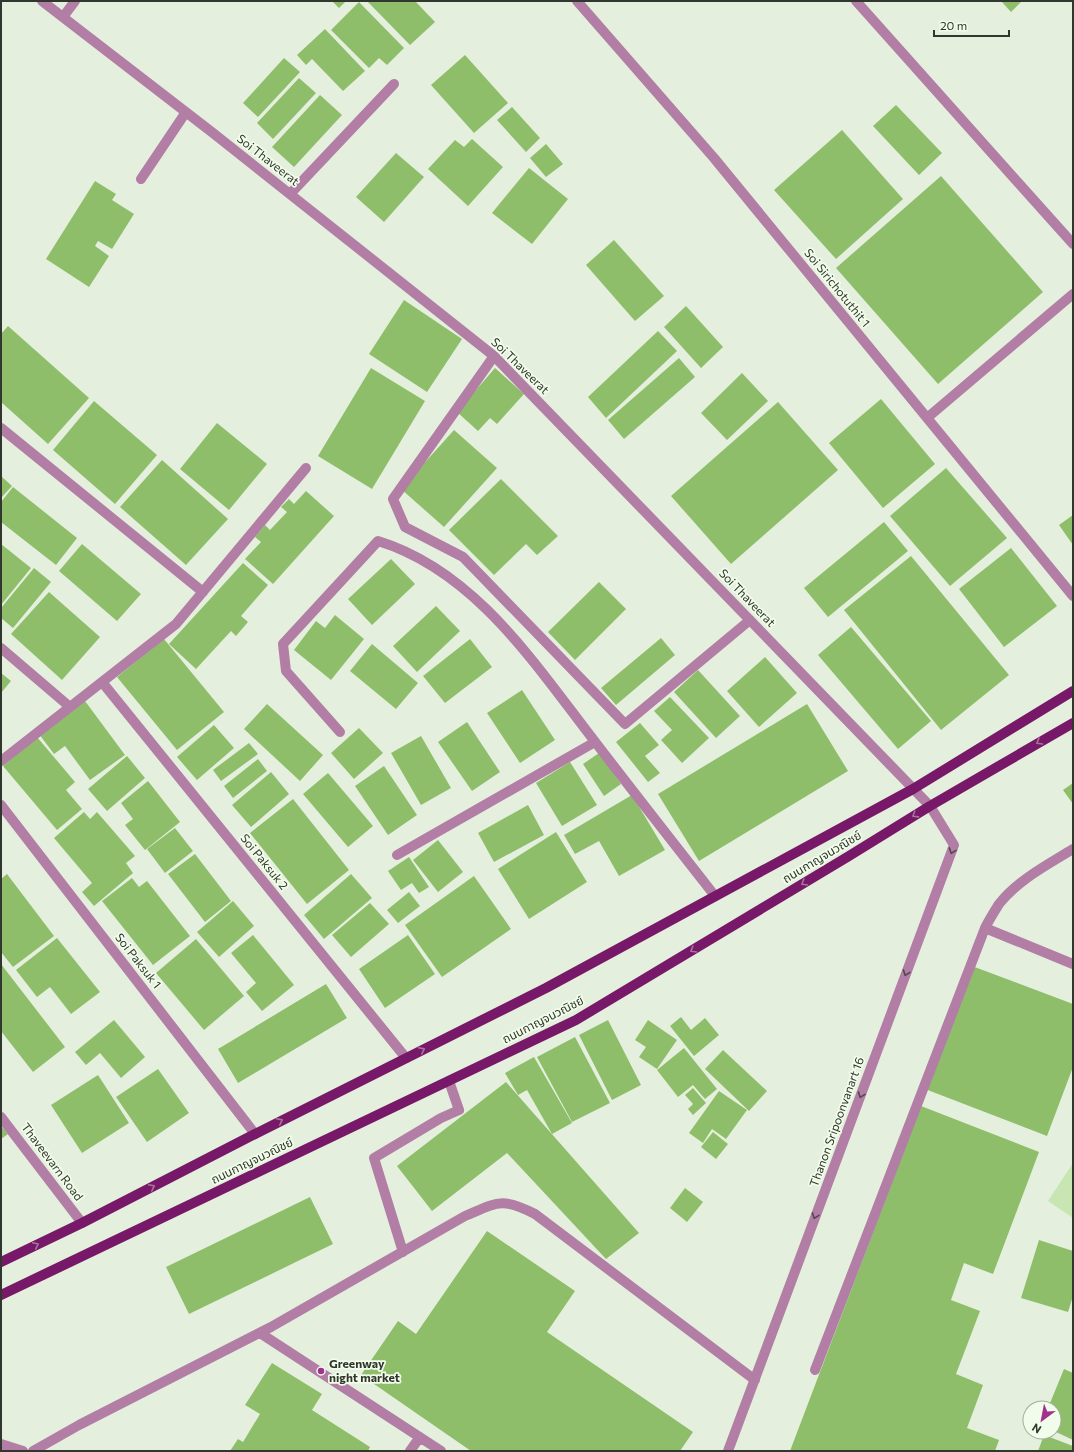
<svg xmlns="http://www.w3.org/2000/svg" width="1074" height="1452" viewBox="0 0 1074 1452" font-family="Commissioner,'Noto Sans Thai',sans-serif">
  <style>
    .green { fill: #c7e6b2 }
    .building { fill: #8ebe6a }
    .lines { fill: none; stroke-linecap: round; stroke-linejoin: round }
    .minor { stroke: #b27ea5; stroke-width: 10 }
    .major { stroke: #781868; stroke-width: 10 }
    .oneway { stroke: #a8749c }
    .oneway2 { stroke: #51484c }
    .poi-dot { fill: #a3328f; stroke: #f1fdea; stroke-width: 1.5 }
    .labels { text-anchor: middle; stroke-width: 3.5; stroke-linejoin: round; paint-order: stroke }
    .street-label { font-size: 12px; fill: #31362e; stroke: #f1fdea }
    .poi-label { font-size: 12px; font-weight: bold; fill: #31362e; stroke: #f1fdea; text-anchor: start }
  </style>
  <rect width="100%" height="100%" fill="#e4f0dd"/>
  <path class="green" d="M1073 1163V1218L1048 1201Z"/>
  <path class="building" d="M332 1H346L339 8Z
    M367 1H415L435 22 410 45Z
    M1001 1H1022L1011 12Z
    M359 2 404 48 387 65 379 58 369 68 331 30Z
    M325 29 365 71 343 91 312 59 306 65 297 55Z
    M465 55 508 103 474 133 431 85Z
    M284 58 300 72 258 117 243 103Z
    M299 78 316 93 273 139 257 123Z
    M320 95 342 115 294 167 272 147Z
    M896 105 942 153 919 175 873 126Z
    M512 107 540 138 526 152 497 120Z
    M842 130 903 199 836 259 774 190Z
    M472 139 503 167 468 206 428 169 455 140 464 147Z
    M546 144 563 164 546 177 530 158Z
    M396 153 424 177 384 222 356 197Z
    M529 168 568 199 532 244 492 213Z
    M941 176 1043 292 938 384 836 268Z
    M95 181 116 194 112 200 134 214 112 249 98 241 95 246 109 256 89 287 46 259Z
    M614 240 664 296 635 321 586 265Z
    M404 300 462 339 427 392 369 354Z
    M686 306 723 347 701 368 664 327Z
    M8 326 89 398 48 444 1 402V334Z
    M658 331 677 351 606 418 588 397Z
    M679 358 695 377 624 439 608 420Z
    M371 368 425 401 372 489 318 456Z
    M495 368 524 394 497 424 490 418 478 431 457 412Z
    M742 373 768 401 727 440 701 413Z
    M881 399 935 464 883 508 829 443Z
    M94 401 157 455 115 504 53 450Z
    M778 402 838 470 731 564 671 496Z
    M217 423 267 464 229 510 180 469Z
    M454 430 497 468 444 527 401 489Z
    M162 460 228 519 186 565 120 507Z
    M946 468 1007 538 950 586 890 516Z
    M1 476 12 486 1 498Z
    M501 479 558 536 537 555 526 544 494 575 449 530Z
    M13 487 77 538 56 565 1 522V502Z
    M306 491 334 516 273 584 245 559 261 542 255 537 265 525 270 530 287 512 281 507 289 499 294 504Z
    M1073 515V545L1059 525Z
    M884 522 908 551 828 617 804 588Z
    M1 544 31 568 1 605Z
    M82 544 141 594 117 621 59 571Z
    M1011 548 1057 606 1004 647 959 589Z
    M911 556 1009 675 941 730 844 610Z
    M391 559 415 584 372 625 348 599Z
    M243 563 268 585 241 616 248 622 236 636 231 631 196 669 169 644Z
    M34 568 51 582 13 628 1 618V608Z
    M599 582 626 609 575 660 548 632Z
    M49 592 100 637 62 680 11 634Z
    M436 606 460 631 417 672 393 646Z
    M335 615 364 639 331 680 294 650 316 621 325 628Z
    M851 627 931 721 898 749 818 655Z
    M661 638 675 655 616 705 601 688Z
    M164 639 224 712 177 750 117 677Z
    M470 639 492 667 445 703 423 676Z
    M372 644 418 683 396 709 350 671Z
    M765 657 797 693 759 727 727 691Z
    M698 670 740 716 716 738 674 692Z
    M1 673 11 681 1 693Z
    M522 690 555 740 520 763 487 713Z
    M670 697 709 738 682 763 661 740 672 730 654 711Z
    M85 701 125 755 90 780 65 746 54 754 39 734Z
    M267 704 323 755 300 781 244 729Z
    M807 704 848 771 699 861 658 794Z
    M467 722 500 772 472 791 438 742Z
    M640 723 659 745 645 756 660 773 648 782 616 742Z
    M214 725 234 748 197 780 177 757Z
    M359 728 383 753 354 779 331 753Z
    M421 736 451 788 421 805 391 753Z
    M37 737 75 782 66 790 82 809 57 830 3 766Z
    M249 743 258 754 221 781 213 770Z
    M599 753 621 784 604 796 583 764Z
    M127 756 145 778 107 811 88 789Z
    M258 759 267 771 233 798 224 786Z
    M570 762 597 805 562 826 536 783Z
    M384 766 417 815 388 835 355 786Z
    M271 772 289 794 251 827 232 805Z
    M328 773 373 826 348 847 303 794Z
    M148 781 180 822 145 850 125 825 133 819 121 803Z
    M1073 783V804L1063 790Z
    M632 795 665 850 619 876 599 841 575 854 564 835Z
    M293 799 349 870 307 904 250 833Z
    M528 805 544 835 494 862 478 833Z
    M84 812 90 819 97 812 135 856 126 863 133 873 94 906 82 892 92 883 54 838Z
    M175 828 193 851 165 873 147 849Z
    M556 832 587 882 529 919 498 869Z
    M438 840 463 872 438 892 413 860Z
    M195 854 231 901 205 922 168 874Z
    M409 857 429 887 419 893 412 883 401 890 388 871Z
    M7 874 54 936 13 967 1 952V879Z
    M351 874 372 898 324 939 304 915Z
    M474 876 511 929 442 977 405 925Z
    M132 878 139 887 147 881 190 936 153 965 102 901Z
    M409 892 420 906 398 923 387 910Z
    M233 901 254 926 219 957 197 932Z
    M370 903 389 924 351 957 332 935Z
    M253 935 294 985 262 1011 246 992 256 983 231 953Z
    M408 935 435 974 385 1008 359 969Z
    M57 938 100 992 71 1014 50 987 37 997 16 970Z
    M196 939 244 996 204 1030 156 973Z
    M1 964 65 1047 33 1072 1 1031Z
    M972 966 1073 1004V1067L1047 1136 925 1089Z
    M326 984 347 1018 238 1083 218 1049Z
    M681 1017 691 1030 705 1018 719 1035 694 1056 670 1026Z
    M114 1020 145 1057 121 1078 100 1053 86 1065 75 1052Z
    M608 1020 641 1085 612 1100 579 1035Z
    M648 1020 677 1040 657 1069 639 1057 646 1047 635 1040Z
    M575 1037 610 1103 572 1122 537 1057Z
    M684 1048 717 1089 705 1099 693 1085 678 1097 657 1070Z
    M723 1050 767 1091 749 1111 705 1069Z
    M534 1057 572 1123 552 1134 527 1090 518 1095 505 1073Z
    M158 1069 189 1113 147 1142 116 1097Z
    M98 1075 129 1123 82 1153 51 1105Z
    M506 1082 639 1233 606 1259 507 1153 432 1211 397 1166Z
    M693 1088 706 1103 693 1115 688 1109 693 1104 685 1095Z
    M719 1091 747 1110 726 1139 712 1129 703 1143 689 1133Z
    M921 1106 1039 1152 993 1274 964 1263 951 1300 980 1311 956 1374 983 1385 967 1428 999 1440 995 1451H790Z
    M1 1126 8 1134 1 1139Z
    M713 1132 728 1144 716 1159 701 1147Z
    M685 1188 703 1202 687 1222 670 1208Z
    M310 1197 333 1244 189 1314 166 1267Z
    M487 1231 575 1291 547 1332 693 1432 680 1451H471L361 1375 398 1321 416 1334Z
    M1039 1240 1073 1251V1296L1068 1312 1021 1298Z
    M272 1363 322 1394 312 1410 370 1447 368 1451H230L238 1439 243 1442 260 1414 245 1405Z
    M1064 1369 1073 1373V1440L1054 1431V1408H1048Z
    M1044 1435 1073 1446 1072 1451H1038Z"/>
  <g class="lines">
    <path class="minor" d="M42 1 213 133 494 356 930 806 954 845 728 1451
      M577 1 714 158 1073 596
      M856 1 1073 244
      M63 17 75 1
      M141 179 186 112
      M290 194 394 84
      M494 356 393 499 405 527 463 557 625 724 750 620
      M927 418 1073 294
      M1 428 203 592
      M1 648 70 707
      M102 682 406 1058
      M340 732 286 671 283 644 378 541C476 571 536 666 596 743 635 794 675 845 715 896
      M1 761 176 624 306 468
      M1 805 255 1134
      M397 855 595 742
      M985 928 1073 964
      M1 1117 82 1223
      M403 1252 374 1158 441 1118 459 1110 449 1081
      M260 1333 441 1451
      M815 1370 985 928C989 920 994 912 999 904 1018 880 1047 865 1073 849
      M1 1444 23 1451
      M33 1451 79 1425 271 1327 465 1216C498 1202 502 1197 535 1214L755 1380
      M410 1451 420 1437"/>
    <path class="major" d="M1 1262 82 1223 255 1134 546 988 913 789 1073 691
      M1 1295 576 1020 849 856 930 806 1073 723"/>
  </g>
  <defs><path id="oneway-chevron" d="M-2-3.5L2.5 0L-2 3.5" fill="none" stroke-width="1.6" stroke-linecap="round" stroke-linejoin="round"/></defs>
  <g class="oneway">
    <use href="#oneway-chevron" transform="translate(1039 742) rotate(150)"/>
    <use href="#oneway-chevron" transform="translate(915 815) rotate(148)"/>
    <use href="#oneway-chevron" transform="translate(804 883) rotate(149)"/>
    <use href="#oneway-chevron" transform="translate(693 950) rotate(149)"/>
    <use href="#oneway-chevron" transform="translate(422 1050) rotate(-27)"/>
    <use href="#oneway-chevron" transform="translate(280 1121) rotate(-27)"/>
    <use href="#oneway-chevron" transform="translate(152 1187) rotate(-27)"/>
    <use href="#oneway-chevron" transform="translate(36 1245) rotate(-25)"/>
  </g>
  <g class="oneway2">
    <use href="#oneway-chevron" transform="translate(952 851) rotate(110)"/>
    <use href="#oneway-chevron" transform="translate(906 973) rotate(110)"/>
    <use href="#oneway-chevron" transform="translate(861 1095) rotate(110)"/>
    <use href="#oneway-chevron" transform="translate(815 1216) rotate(110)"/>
  </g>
  <circle class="poi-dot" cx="321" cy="1371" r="4"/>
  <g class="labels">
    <g class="street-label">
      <text transform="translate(268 160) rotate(38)" y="4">Soi Thaveerat</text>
      <text transform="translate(837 288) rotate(51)" y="4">Soi Sirichotuthit 1</text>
      <text transform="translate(520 366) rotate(44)" y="4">Soi Thaveerat</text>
      <text transform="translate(747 598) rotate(46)" y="4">Soi Thaveerat</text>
      <text transform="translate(822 857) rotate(-31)" y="4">ถนนกาญจนวณิชย์</text>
      <text transform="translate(264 862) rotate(51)" y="4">Soi Paksuk 2</text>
      <text transform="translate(138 961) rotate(52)" y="4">Soi Paksuk 1</text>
      <text transform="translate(543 1020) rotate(-27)" y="4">ถนนกาญจนวณิชย์</text>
      <text transform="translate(837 1122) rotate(-70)" y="4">Thanon Sripoonvanart 16</text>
      <text transform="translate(252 1161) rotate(-26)" y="4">ถนนกาญจนวณิชย์</text>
      <text transform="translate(52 1162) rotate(53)" y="4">Thaveevarn Road</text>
    </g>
    <g class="poi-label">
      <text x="329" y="1368">Greenway<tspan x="329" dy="14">night market</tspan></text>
    </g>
  </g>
  <rect width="1074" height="1452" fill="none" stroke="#31362e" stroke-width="4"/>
  <g transform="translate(1042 1420) rotate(212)"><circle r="19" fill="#f1fdea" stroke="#a4ad9f"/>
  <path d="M0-3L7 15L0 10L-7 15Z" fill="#a3328f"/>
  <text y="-6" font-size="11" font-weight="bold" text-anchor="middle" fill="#31362e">N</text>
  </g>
  <path d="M934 30v6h75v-6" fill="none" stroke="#31362e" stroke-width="2"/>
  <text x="940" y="30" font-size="12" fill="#31362e" stroke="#f1fdea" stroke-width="3" paint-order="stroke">20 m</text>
</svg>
